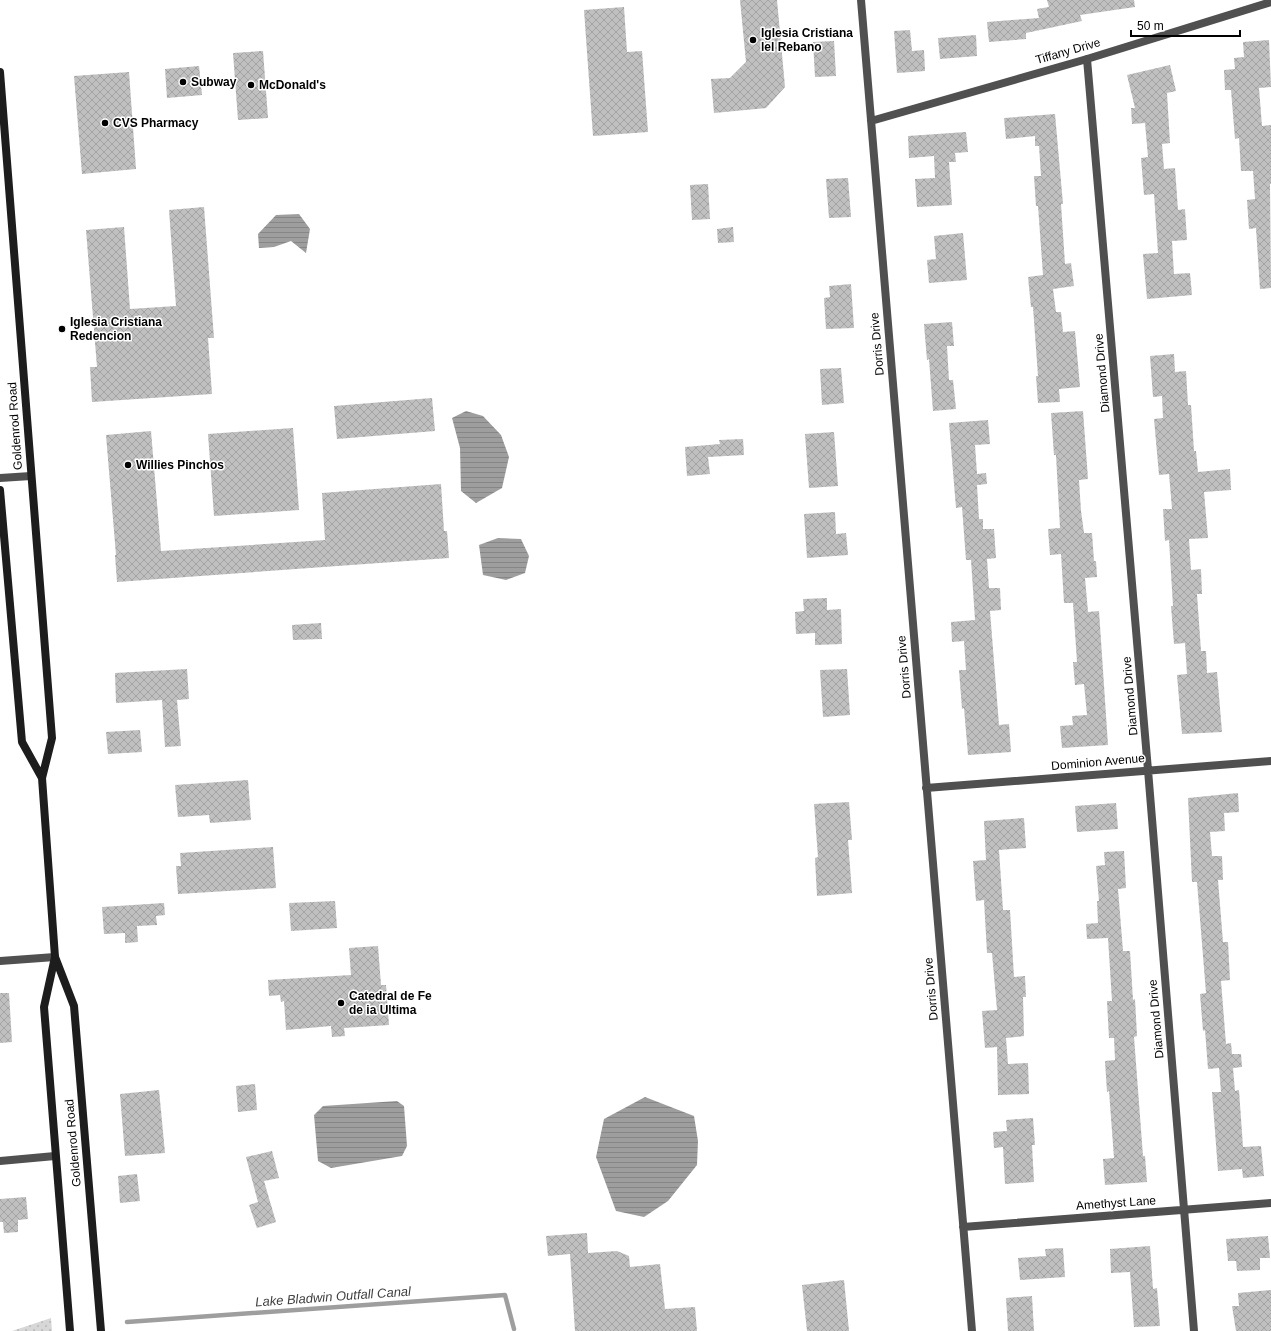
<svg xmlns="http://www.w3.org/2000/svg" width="1271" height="1331" viewBox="0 0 1271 1331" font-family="Arial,sans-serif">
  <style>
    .park { fill: url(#park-dots) }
    .water { fill: url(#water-rules) }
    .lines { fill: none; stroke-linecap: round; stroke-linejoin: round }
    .stream { stroke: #9e9e9e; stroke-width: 4.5 }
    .building { fill: url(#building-cross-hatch) }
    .street { stroke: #505050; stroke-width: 8 }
    .secondary { stroke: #1d1d1d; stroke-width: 8 }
    .poi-dot { fill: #000; stroke: #fff; stroke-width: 1.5 }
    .labels { text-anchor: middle; stroke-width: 3; stroke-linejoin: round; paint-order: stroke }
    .poi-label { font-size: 12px; font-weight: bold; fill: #000; stroke: #fff; text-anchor: start }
    .street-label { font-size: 12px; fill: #000; stroke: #fff }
    .water-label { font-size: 13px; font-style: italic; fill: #3f3f3f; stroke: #fff }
  </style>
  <defs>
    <pattern id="park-dots" width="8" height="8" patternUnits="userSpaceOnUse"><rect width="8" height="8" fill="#d7d7d7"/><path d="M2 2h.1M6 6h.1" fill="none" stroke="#b7b7b7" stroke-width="1.8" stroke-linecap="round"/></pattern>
    <pattern id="water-rules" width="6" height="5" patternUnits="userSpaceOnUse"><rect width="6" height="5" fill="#9e9e9e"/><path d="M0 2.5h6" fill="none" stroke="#868686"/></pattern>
    <pattern id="building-cross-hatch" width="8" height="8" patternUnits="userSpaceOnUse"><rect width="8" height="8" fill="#c0c0c0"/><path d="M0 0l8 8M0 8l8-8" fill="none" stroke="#a3a3a3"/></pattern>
  </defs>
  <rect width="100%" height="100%" fill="#fff"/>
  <path class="park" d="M51 1318 52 1331H12Z"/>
  <path class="water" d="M299 214 310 229 306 253 291 241 274 247 259 248 258 234 276 215Z
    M466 411 483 416 501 435 509 457 502 488 476 503 461 491 460 448 452 418Z
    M498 538 521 539 529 556 525 573 506 580 483 575 479 545Z
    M645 1097 694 1116 698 1141 697 1165 668 1201 644 1217 616 1211 596 1157 604 1119Z
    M397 1101 404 1106 407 1146 402 1156 331 1168 318 1161 314 1115 323 1106Z"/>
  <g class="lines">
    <path class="stream" d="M127 1322 505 1295 514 1329"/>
  </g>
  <path class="building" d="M740 0H777L785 87 766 108 714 113 711 79 730 78 746 62Z
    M1047 0H1134L1135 7 1080 15 1082 21 1026 33V39L989 42 987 22 1039 18 1037 9 1049 7Z
    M624 7 627 52 642 51 648 132 593 136 584 10Z
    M910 30 912 51 924 50 925 71 897 73 894 31Z
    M976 35 977 56 940 59 938 38Z
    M1269 40 1271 87 1259 88 1262 126 1271 125V184H1270L1271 288 1260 289 1256 228 1249 229 1247 200 1255 199 1253 171H1241L1239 138 1235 139 1231 90H1225L1224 70 1235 69 1234 58 1244 57 1243 42Z
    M834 41 836 76 815 77 813 42Z
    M263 51 268 118 238 120 233 53Z
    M1170 65 1176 91 1167 93 1170 143 1162 144 1164 169 1175 168 1178 210 1185 209 1187 240 1172 241 1174 274 1190 273 1192 295 1147 299 1143 254 1158 253 1154 194 1144 195 1141 158 1148 157 1145 123 1132 124 1131 108H1135L1127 75Z
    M199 66 202 95 167 98 165 69Z
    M129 72 136 169 82 174 74 76Z
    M1055 114 1063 204H1061L1065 264 1071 263 1074 286 1053 289 1056 312H1061L1063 332 1075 331 1080 387 1059 389 1060 402 1038 403 1036 376H1038L1033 307H1031L1028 277 1043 275 1038 206H1036L1034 176H1041L1039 146H1035V136L1006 139 1004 118Z
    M966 132 968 152 955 153 956 162H949L952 205 917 207 915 179 935 178 934 156 909 158 908 136Z
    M848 178 851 217 829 218 826 179Z
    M708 184 710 219 692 220 690 185Z
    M204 207 214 338H208L212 394 92 402 90 367H97L86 230 124 227 130 309 176 306 169 210Z
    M733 227 734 242 718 243 717 229Z
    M963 233 967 280 929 283 927 260 936 259 934 236Z
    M851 284 854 328 826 329 824 298 830 297 829 286Z
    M952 322 954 346H947L949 380H953L956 409 933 411 929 359 927 360 924 324Z
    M1174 354 1175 372 1186 371 1188 405H1191L1194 451H1196L1198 472 1230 469 1231 490 1204 492 1208 538 1189 539 1191 570 1201 569 1202 594H1197L1201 651H1206L1207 673 1217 672 1222 732 1182 734 1177 675 1187 674 1185 643 1174 644 1171 606H1173L1169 540 1165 541 1163 509H1172L1169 474 1159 475 1154 419 1163 418 1162 396 1153 397 1150 356Z
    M841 368 844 403 822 405 820 369Z
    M432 398 435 431 337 439 334 406Z
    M1083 411 1088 479 1079 480 1081 511 1084 533H1092L1094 561H1096L1097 577 1085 578 1088 612 1099 611 1108 745 1062 748 1060 726 1073 725 1072 716 1087 715 1084 684 1075 685 1073 662H1077L1073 603H1064L1061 554 1050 555 1048 529 1060 528 1056 455H1054L1051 413Z
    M988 420 990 444 975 445 977 474 986 473 987 484 977 485 979 519H983V529H994L996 558 987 559 989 588H1000L1001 610 990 611 999 725 1009 724 1011 752 968 755 964 708 962 709 959 670H966L964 641 952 642 951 622 975 620 971 560H966L962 507 956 508 949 423Z
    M293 428 299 510 214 516 208 434Z
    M151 431 161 551 325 540 322 493 441 484 444 531H447L449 558 117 582 115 555H116L106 435Z
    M834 432 838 486 809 488 805 434Z
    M743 439 744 455 708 457 710 474 687 476 685 447 720 444 719 440Z
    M835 512 836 534 846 533 848 555 807 558 804 514Z
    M827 598V610L841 609 842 644 815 645V633L796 634 795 612 804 611 803 599Z
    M321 623 322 639 293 640 292 625Z
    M187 669 189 699 177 700 181 746 165 747 162 700 116 703 115 673Z
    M847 669 850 715 823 717 820 670Z
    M140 730 142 752 108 754 106 732Z
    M248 780 251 820 210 823 209 815 178 817 175 785Z
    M1238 793 1239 812 1224 813 1225 831 1210 832 1212 856H1222L1223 880H1218L1223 942H1228L1230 980 1221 981 1226 1044 1231 1043 1232 1054H1241L1242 1067 1233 1068 1235 1091 1239 1090 1243 1147 1261 1146 1264 1176 1243 1178 1242 1169 1218 1171 1212 1092H1221L1219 1068 1208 1069 1205 1030 1203 1031 1200 994 1206 993 1197 882H1192L1188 798Z
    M849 802 852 840H848L852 893 817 896 815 858 818 857 814 804Z
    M1116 803 1118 829 1077 832 1075 806Z
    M1024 818 1026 848 999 850 1003 910H1010L1014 977 1025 976 1026 997H1023L1024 1036 1006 1038 1008 1064 1028 1063 1029 1094 998 1095 997 1047 985 1048 982 1011 997 1010 992 953H987L984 900 976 901 973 861 986 860 984 821Z
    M273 847 276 888 178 894 176 866H181L180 853Z
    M1124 851 1126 888 1118 889 1123 951H1130L1133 1000 1135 999 1137 1036 1134 1037 1143 1156H1145L1147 1182 1105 1185 1103 1159 1114 1158 1109 1091 1107 1092 1105 1061 1115 1060 1114 1038H1109L1107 1001H1112L1108 938 1087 939 1086 924 1098 923 1097 901H1099L1096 866 1105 865 1104 852Z
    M335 901 337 928 291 931 289 903Z
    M164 903 165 915 156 916 157 925 137 926 138 942 125 943V933L104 934 102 907Z
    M378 946 381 985H386L389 1025 344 1028 345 1036 332 1037 331 1026 286 1030 284 1001 281 1002 280 995 269 996 268 980 351 975 349 948Z
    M0 993H9L12 1042 0 1043Z
    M255 1084 257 1110 238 1112 236 1086Z
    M159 1090 165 1153 125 1156 120 1094Z
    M1033 1118 1035 1145H1032L1034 1182 1005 1184 1003 1147 994 1148 993 1132 1007 1131 1006 1120Z
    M272 1151 279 1178 264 1181 276 1222 257 1228 249 1205 258 1202 246 1157Z
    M137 1174 140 1201 120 1203 118 1176Z
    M26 1197 28 1219 18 1220V1232L4 1233 3 1222H0V1199Z
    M587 1233 588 1253 617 1251 629 1256 630 1267 660 1264 665 1309 695 1307 697 1331H575L570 1254 548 1256 546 1236Z
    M1268 1236 1270 1258H1260V1270L1237 1271 1236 1261H1228L1226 1239Z
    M1150 1246 1153 1289 1157 1288 1160 1326 1134 1327 1130 1272 1111 1273 1110 1249Z
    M1063 1248 1065 1277 1020 1280 1018 1258 1046 1256 1045 1249Z
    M844 1280 849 1331H807L802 1285Z
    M1271 1290V1331H1236L1232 1306H1239L1238 1293Z
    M1032 1296 1034 1331H1008L1006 1298Z"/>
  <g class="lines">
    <path class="street" d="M861 0 972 1331
      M1087 59 1148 770 1194 1331
      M871 121 1087 59 1271 2
      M0 478 31 476
      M926 788 1271 761
      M0 961 55 957
      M0 1161 55 1156
      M963 1227 1271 1203"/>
    <path class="secondary" d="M0 72 52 738 42 778 55 957 44 1007 70 1331
      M0 490 22 742 42 778
      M55 957 74 1006 101 1331"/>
  </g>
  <g class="poi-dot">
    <circle cx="753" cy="40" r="4"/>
    <circle cx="183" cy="82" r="4"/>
    <circle cx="251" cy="85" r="4"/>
    <circle cx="105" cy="123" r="4"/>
    <circle cx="62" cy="329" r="4"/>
    <circle cx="128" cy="465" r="4"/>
    <circle cx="341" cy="1003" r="4"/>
  </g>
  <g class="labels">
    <g class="poi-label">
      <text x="761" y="37">Iglesia Cristiana<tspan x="761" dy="14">lel Rebano</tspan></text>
      <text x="191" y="86">Subway</text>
      <text x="259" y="89">McDonald's</text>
      <text x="113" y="127">CVS Pharmacy</text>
      <text x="70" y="326">Iglesia Cristiana<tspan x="70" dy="14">Redencion</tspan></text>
      <text x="136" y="469">Willies Pinchos</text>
      <text x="349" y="1000">Catedral de Fe<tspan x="349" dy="14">de ia Ultima</tspan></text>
    </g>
    <g class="street-label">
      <text transform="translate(1068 51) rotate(-16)" y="4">Tiffany Drive</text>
      <text transform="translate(877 344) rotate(-95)" y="4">Dorris Drive</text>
      <text transform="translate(1102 373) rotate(-95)" y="4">Diamond Drive</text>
      <text transform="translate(15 426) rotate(-94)" y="4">Goldenrod Road</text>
      <text transform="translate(904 667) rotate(-95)" y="4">Dorris Drive</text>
      <text transform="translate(1130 696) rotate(-95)" y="4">Diamond Drive</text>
      <text transform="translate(1098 762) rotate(-5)" y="4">Dominion Avenue</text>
      <text transform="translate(931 989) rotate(-95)" y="4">Dorris Drive</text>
      <text transform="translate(1156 1019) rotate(-95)" y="4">Diamond Drive</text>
      <text transform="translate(73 1143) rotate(-95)" y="4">Goldenrod Road</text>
      <text transform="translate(1116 1203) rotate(-4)" y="4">Amethyst Lane</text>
    </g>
    <g class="water-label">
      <text transform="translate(333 1296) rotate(-4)" y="5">Lake Bladwin Outfall Canal</text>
    </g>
  </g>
  <path d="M1131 30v6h109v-6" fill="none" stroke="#000000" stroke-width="2"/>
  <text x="1137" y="30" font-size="12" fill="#000000" stroke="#ffffff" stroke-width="3" paint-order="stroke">50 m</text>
</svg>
